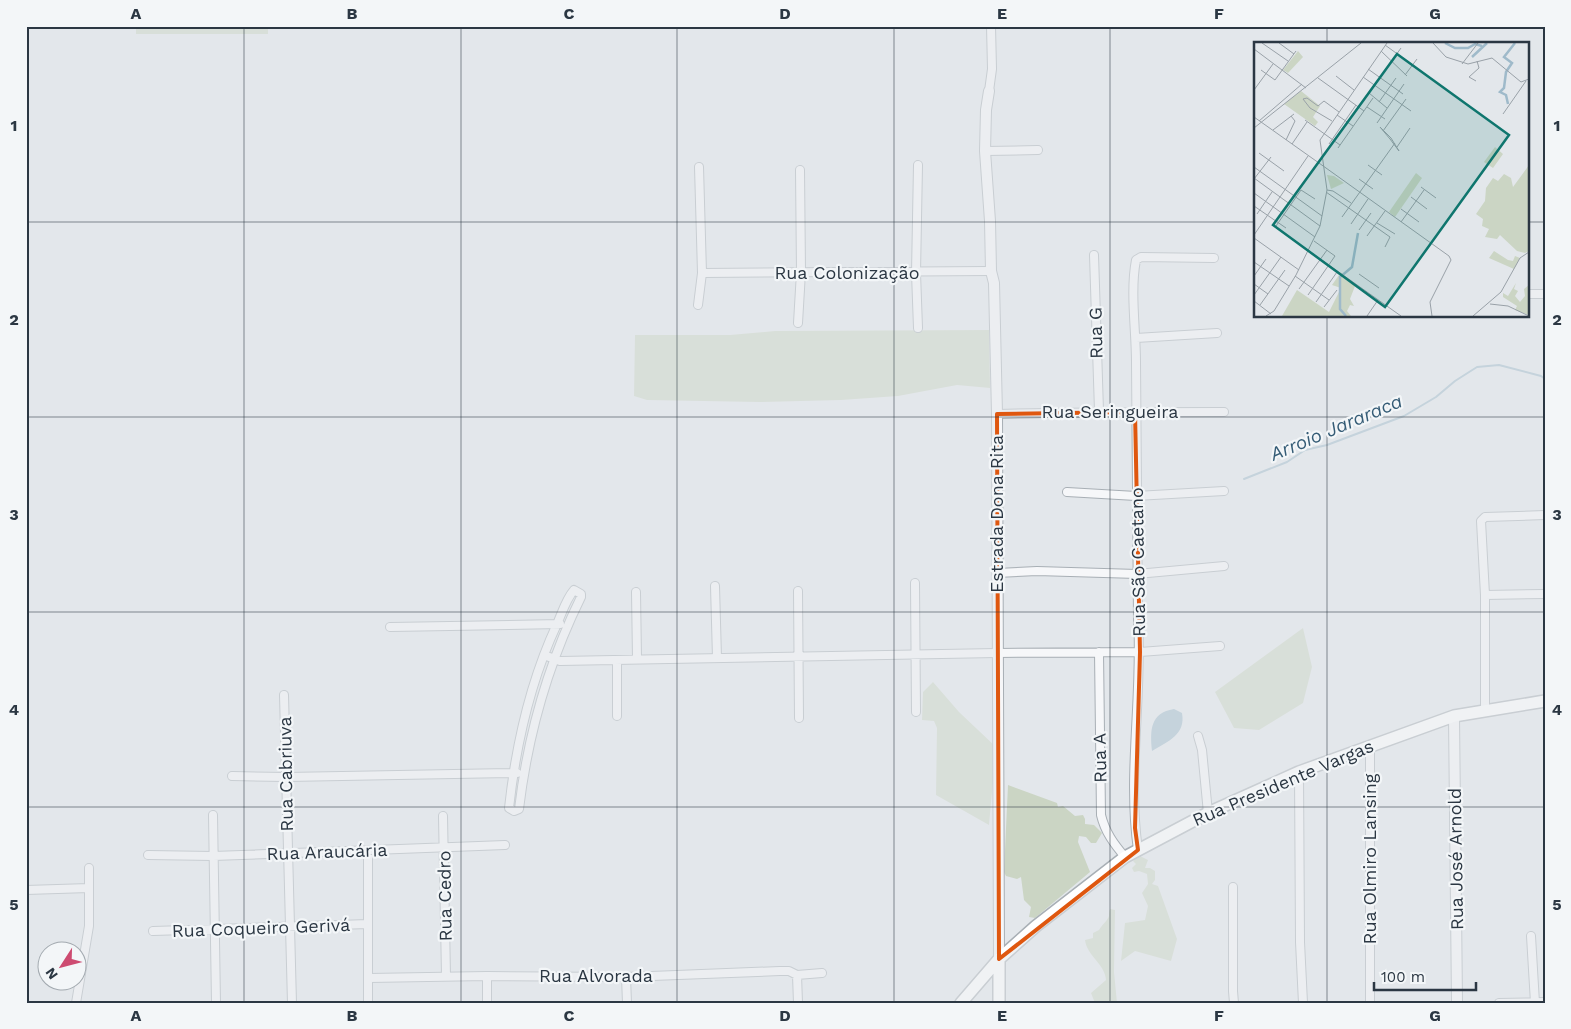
<svg xmlns="http://www.w3.org/2000/svg" width="1571" height="1029" viewBox="0 0 1571 1029" font-family="'Work Sans',sans-serif">
  <style>
    .green { fill: #cbd5c4 }
    .water { fill: #9fbaca }
    .lines { fill: none; stroke-linecap: round; stroke-linejoin: round }
    .stream { stroke: #9fbaca; stroke-width: 2 }
    .minor-casing { stroke: #a8afb5; stroke-width: 10 }
    .tertiary-casing { stroke: #a8afb5; stroke-width: 12 }
    .secondary-casing { stroke: #a8afb5; stroke-width: 14 }
    .minor { stroke: #f6f7f9; stroke-width: 8 }
    .tertiary { stroke: #f6f7f9; stroke-width: 10 }
    .secondary { stroke: #fff; stroke-width: 11 }
    .marked { fill: none; stroke: #df570f; stroke-width: 4; stroke-linejoin: round }
    .grid { fill: none; stroke: #2b3743; stroke-width: 1; stroke-opacity: 0.55 }
    .labels { text-anchor: middle; stroke-width: 4.5; stroke-linejoin: round; paint-order: stroke }
    .street-label { font-size: 18px; fill: #2b3743; stroke: #f3f6f8 }
    .water-label { font-size: 19px; font-style: italic; fill: #355c76; stroke: #f3f6f8 }
    .inset-river { fill: none; stroke: #9fbaca; stroke-width: 2.5 }
    .inset-road { fill: none; stroke: #99a1a8; stroke-width: 1 }
    .view { fill: #0f766e; fill-opacity: 0.15; stroke: #0f766e; stroke-width: 2.5 }
    .inset-edge { fill: none; stroke: #2b3743; stroke-width: 2.5 }
    .neatline { fill: none; stroke: #2b3743; stroke-width: 2 }
    .grid-label { font-size: 16px; text-anchor: middle; font-weight: bold; fill: #2b3743 }
  </style>
  <rect width="100%" height="100%" fill="#e3e7eb"/>
  <path class="green" d="M136 26H268V34H136Z
    M989 330 990 388 957 385 898 396 841 400 759 402 647 400 634 396 635 335H730L775 331Z
    M1303 628 1312 667 1303 703 1259 730 1234 728 1215 692Z
    M933 682 959 712 996 747 989 825 936 795 937 728 934 721 922 720 923 692Z
    M1008 785 1057 803 1058 807 1063 806 1075 816 1083 815 1085 819V824L1094 825 1102 833 1096 843H1091L1086 837 1079 836 1078 842 1090 872 1035 918 1029 917 1031 907 1024 900 1021 877 1017 879 1006 876 1004 872Z
    M1140 856 1148 860 1145 868H1150L1155 871V880L1152 884 1158 886 1177 939 1171 961 1135 951 1121 961 1125 923 1145 920 1148 906 1142 893 1148 884 1147 874 1139 871 1134 872 1132 868 1136 864 1133 861Z
    M1110 909 1115 910 1114 972 1117 1003H1095L1091 993 1106 980C1105 964 1087 956 1085 940L1093 938V933L1099 930C1101 926 1108 920 1109 916 1109 914 1109 912 1110 909Z"/>
  <path class="water" d="M1174 709 1182 713C1186 735 1168 741 1152 751 1150 730 1150 713 1174 709Z"/>
  <g class="lines">
    <path class="stream" d="M1244 479 1287 462 1305 450 1327 445 1404 416 1436 397 1455 381 1477 367 1499 365 1541 376 1545 379"/>
    <defs>
      <path id="minor" d="M989 91 992 69 991 26
        M985 151 1038 150
        M1094 255 1099 411
        M702 273 991 271
        M1527 294H1545
        M698 305 702 273 699 167
        M798 323 801 272 800 170
        M918 328 916 273 918 165
        M1136 338 1217 333
        M997 414C1073 412 1148 412 1224 412
        M1067 492 1136 496 1224 491
        M997 573 1037 571 1137 574 1224 566
        M915 583 916 712
        M715 586 717 658
        M574 590 581 594V597C548 664 528 734 519 809L514 811 509 808C516 744 530 682 557 624 562 613 566 599 574 590Z
        M798 591 799 718
        M636 592 637 659
        M1485 595 1545 594
        M390 627 560 624
        M1099 652 1101 815C1105 832 1114 844 1125 857
        M544 655 560 661 997 653 1140 652 1220 646
        M617 660V716
        M284 695 292 1003
        M1485 710V595L1481 521 1485 517 1545 515
        M1198 736 1202 750 1208 813
        M1370 745V1003
        M1299 772 1300 942 1303 1003
        M232 776 286 777 517 773
        M213 815 216 1003
        M443 816 446 976
        M368 850V1003
        M1138 850C1127 773 1143 695 1138 618 1137 533 1136 448 1136 362 1136 330 1130 291 1136 260L1141 257 1214 258
        M148 855 213 856 505 845
        M1233 887V991L1234 1003
        M26 890 89 888
        M153 931 368 924
        M1531 936 1535 1003
        M797 975 798 1003
        M487 976V1003
        M626 977 627 1003
        M369 978 487 976 626 977 780 971H789L797 975 822 973
        M76 1003 89 926V868
        M1499 1003 1545 1002"/>
      <path id="tertiary" d="M989 91 986 110 985 151 990 221 991 271 994 283 997 414 999 959
        M1454 716 1457 1003"/>
      <path id="secondary" d="M999 959V1003
        M961 1003 999 959 1036 926 1125 857 1208 813 1299 772 1454 716 1545 701"/>
    </defs>
    <use href="#minor" class="minor-casing"/>
    <use href="#tertiary" class="tertiary-casing"/>
    <use href="#secondary" class="secondary-casing"/>
    <use href="#minor" class="minor"/>
    <use href="#tertiary" class="tertiary"/>
    <use href="#secondary" class="secondary"/>
  </g>
  <path d="M0 0H1571V1029H0ZM1135 412 1140 652 1135 828 1138 850 999 959 997 414Z" fill="#e3e7eb" fill-opacity=".55" fill-rule="evenodd"/>
  <path class="marked" d="M1135 412 1140 652 1135 828 1138 850 999 959 997 414Z"/>
  <path class="grid" d="M244 26V1003M461 26V1003M677 26V1003M894 26V1003M1110 26V1003M1327 26V44M26 222H1255M1527 222H1545M1327 316V1003M26 417H1545M26 612H1545M26 807H1545"/>
  <g class="labels">
    <g class="street-label">
      <text x="847" y="279">Rua Colonização</text>
      <text transform="translate(1096 333) rotate(-91)" y="6">Rua G</text>
      <text x="1110" y="418">Rua Seringueira</text>
      <text transform="translate(997 514) rotate(-90)" y="6">Estrada Dona Rita</text>
      <text transform="translate(1138 562) rotate(-91)" y="6">Rua São Caetano</text>
      <text transform="translate(1100 758) rotate(-91)" y="6">Rua A</text>
      <text transform="translate(286 774) rotate(-91)" y="6">Rua Cabriuva</text>
      <text transform="translate(1283 783) rotate(-23)" y="6">Rua Presidente Vargas</text>
      <text transform="translate(327 852) rotate(-2)" y="6">Rua Araucária</text>
      <text transform="translate(1370 859) rotate(-90)" y="6">Rua Olmiro Lansing</text>
      <text transform="translate(1456 859) rotate(-91)" y="6">Rua José Arnold</text>
      <text transform="translate(445 896) rotate(-91)" y="6">Rua Cedro</text>
      <text transform="translate(261 928) rotate(-2)" y="6">Rua Coqueiro Gerivá</text>
      <text x="596" y="982">Rua Alvorada</text>
    </g>
    <g class="water-label">
      <text transform="translate(1336 427) rotate(-23)" y="7">Arroio Jararaca</text>
    </g>
  </g>
  <g transform="translate(1254 42)">
    <rect width="275" height="275" fill="#e3e7eb"/>
    <path d="M44 9 49 15 34 31 29 28ZM47 49 66 64 59 75 64 80 61 84 30 62ZM241 105 249 112 239 126 230 120ZM275 123V209L271 211 263 209 246 193 243 197 231 195 235 187 228 184 229 177 222 172 231 159 232 146 239 136 244 139 250 132 257 136 259 145ZM162 131 168 136 141 175 135 170ZM73 133 80 134 90 141 77 147ZM240 209 254 218 259 219 261 214 266 216 260 227 235 216ZM85 233 101 244 96 257 100 264 96 263 93 269 97 274H28L43 248 75 270 87 246 78 243ZM262 241 260 247 264 249 261 254 266 260 271 254 270 247 275 243V273L261 268 263 264 249 255V251L254 254Z" fill="#cbd5c4"/>
    <path class="inset-river" d="M191 1 201 6H214L221 2 228 4M218 15 233 1M254 62 252 53 246 50 250 46 252 30 258 21 250 15 261 1M92 274 86 267V235L98 225 104 191"/>
    <path class="inset-road" d="M8 1 34 19M25 1 40 12M179 1 192 15 214 22 238 16 267 40 275 37M131 3 160 24M0 7 52 46M127 9 153 34M208 22 224 1M114 27 149 52M7 28 21 38 42 9M151 33 163 17M82 34 100 48M109 35 157 69M64 36 110 69M222 39 215 35 225 26 223 19M0 48 19 22M125 60 142 36M113 65 131 77M133 66 115 51 147 6M249 72 272 39M83 73 99 84M0 75 72 126M51 78 86 103M5 79 48 42M78 79 56 66 49 57 53 56 64 64 70 59 85 70M123 81 150 42M126 85 137 96 145 109 136 97ZM0 86 107 1M19 88 40 72M129 89 152 57M32 98 41 79 37 74M38 102 53 80M75 102 102 63M143 105 156 86M84 106 119 56M5 111 30 129M114 123 128 133M0 125 68 174M72 126 195 214 197 218 176 260 178 274M0 136 66 184M0 137 17 115M105 137 119 147M167 145 182 156M73 148 79 149 97 161M72 150 136 195 131 205M0 151 61 195M157 155 173 167M0 164 32 186M147 167 165 180M3 172 18 150M88 175 141 101M147 180 170 148M123 181 141 192M97 182 114 157M22 184 47 148 61 157M105 188 117 171M0 193 54 114M113 194 131 169M0 196 45 228M55 209 147 274M0 220 35 244M105 232 125 246M0 234 12 217M41 234 75 258M0 242 14 252M45 247 73 208M0 253 27 215M54 253 81 214 60 199M0 259 17 272M62 260 83 230M236 262 254 264 275 274M6 263 31 228M70 265 83 248M12 274 20 269 42 233 66 184 73 148 66 98 133 1M113 274 124 258M219 274 247 250 266 216 275 210"/>
    <path class="view" d="M143 12 255 93 131 265 19 183Z"/>
    <rect width="275" height="275" class="inset-edge"/>
  </g>
  <rect width="1571" height="1029" fill="none" stroke="#f3f6f8" stroke-width="55"/>
  <g transform="translate(62 966) rotate(234)"><circle r="24" fill="#f3f6f8" stroke="#a3aab0"/>
  <path d="M0-4L9 19L0 12L-9 19Z" fill="#cd4b71"/>
  <text y="-8" font-size="14" font-weight="bold" text-anchor="middle" fill="#2b3743">N</text>
  </g>
  <path d="M1374 982v8h102v-8" fill="none" stroke="#2b3743" stroke-width="2.5"/>
  <text x="1381" y="982" font-size="15" fill="#2b3743" stroke="#f3f6f8" stroke-width="4" paint-order="stroke">100 m</text>
  <rect x="28" y="28" width="1516" height="974" class="neatline"/>
  <g class="grid-label">
    <text x="136" y="19">A</text>
    <text x="352" y="19">B</text>
    <text x="569" y="19">C</text>
    <text x="785" y="19">D</text>
    <text x="1002" y="19">E</text>
    <text x="1219" y="19">F</text>
    <text x="1435" y="19">G</text>
    <text x="14" y="131">1</text>
    <text x="1557" y="131">1</text>
    <text x="14" y="325">2</text>
    <text x="1557" y="325">2</text>
    <text x="14" y="520">3</text>
    <text x="1557" y="520">3</text>
    <text x="14" y="715">4</text>
    <text x="1557" y="715">4</text>
    <text x="14" y="910">5</text>
    <text x="1557" y="910">5</text>
    <text x="136" y="1021">A</text>
    <text x="352" y="1021">B</text>
    <text x="569" y="1021">C</text>
    <text x="785" y="1021">D</text>
    <text x="1002" y="1021">E</text>
    <text x="1219" y="1021">F</text>
    <text x="1435" y="1021">G</text>
  </g>
</svg>
